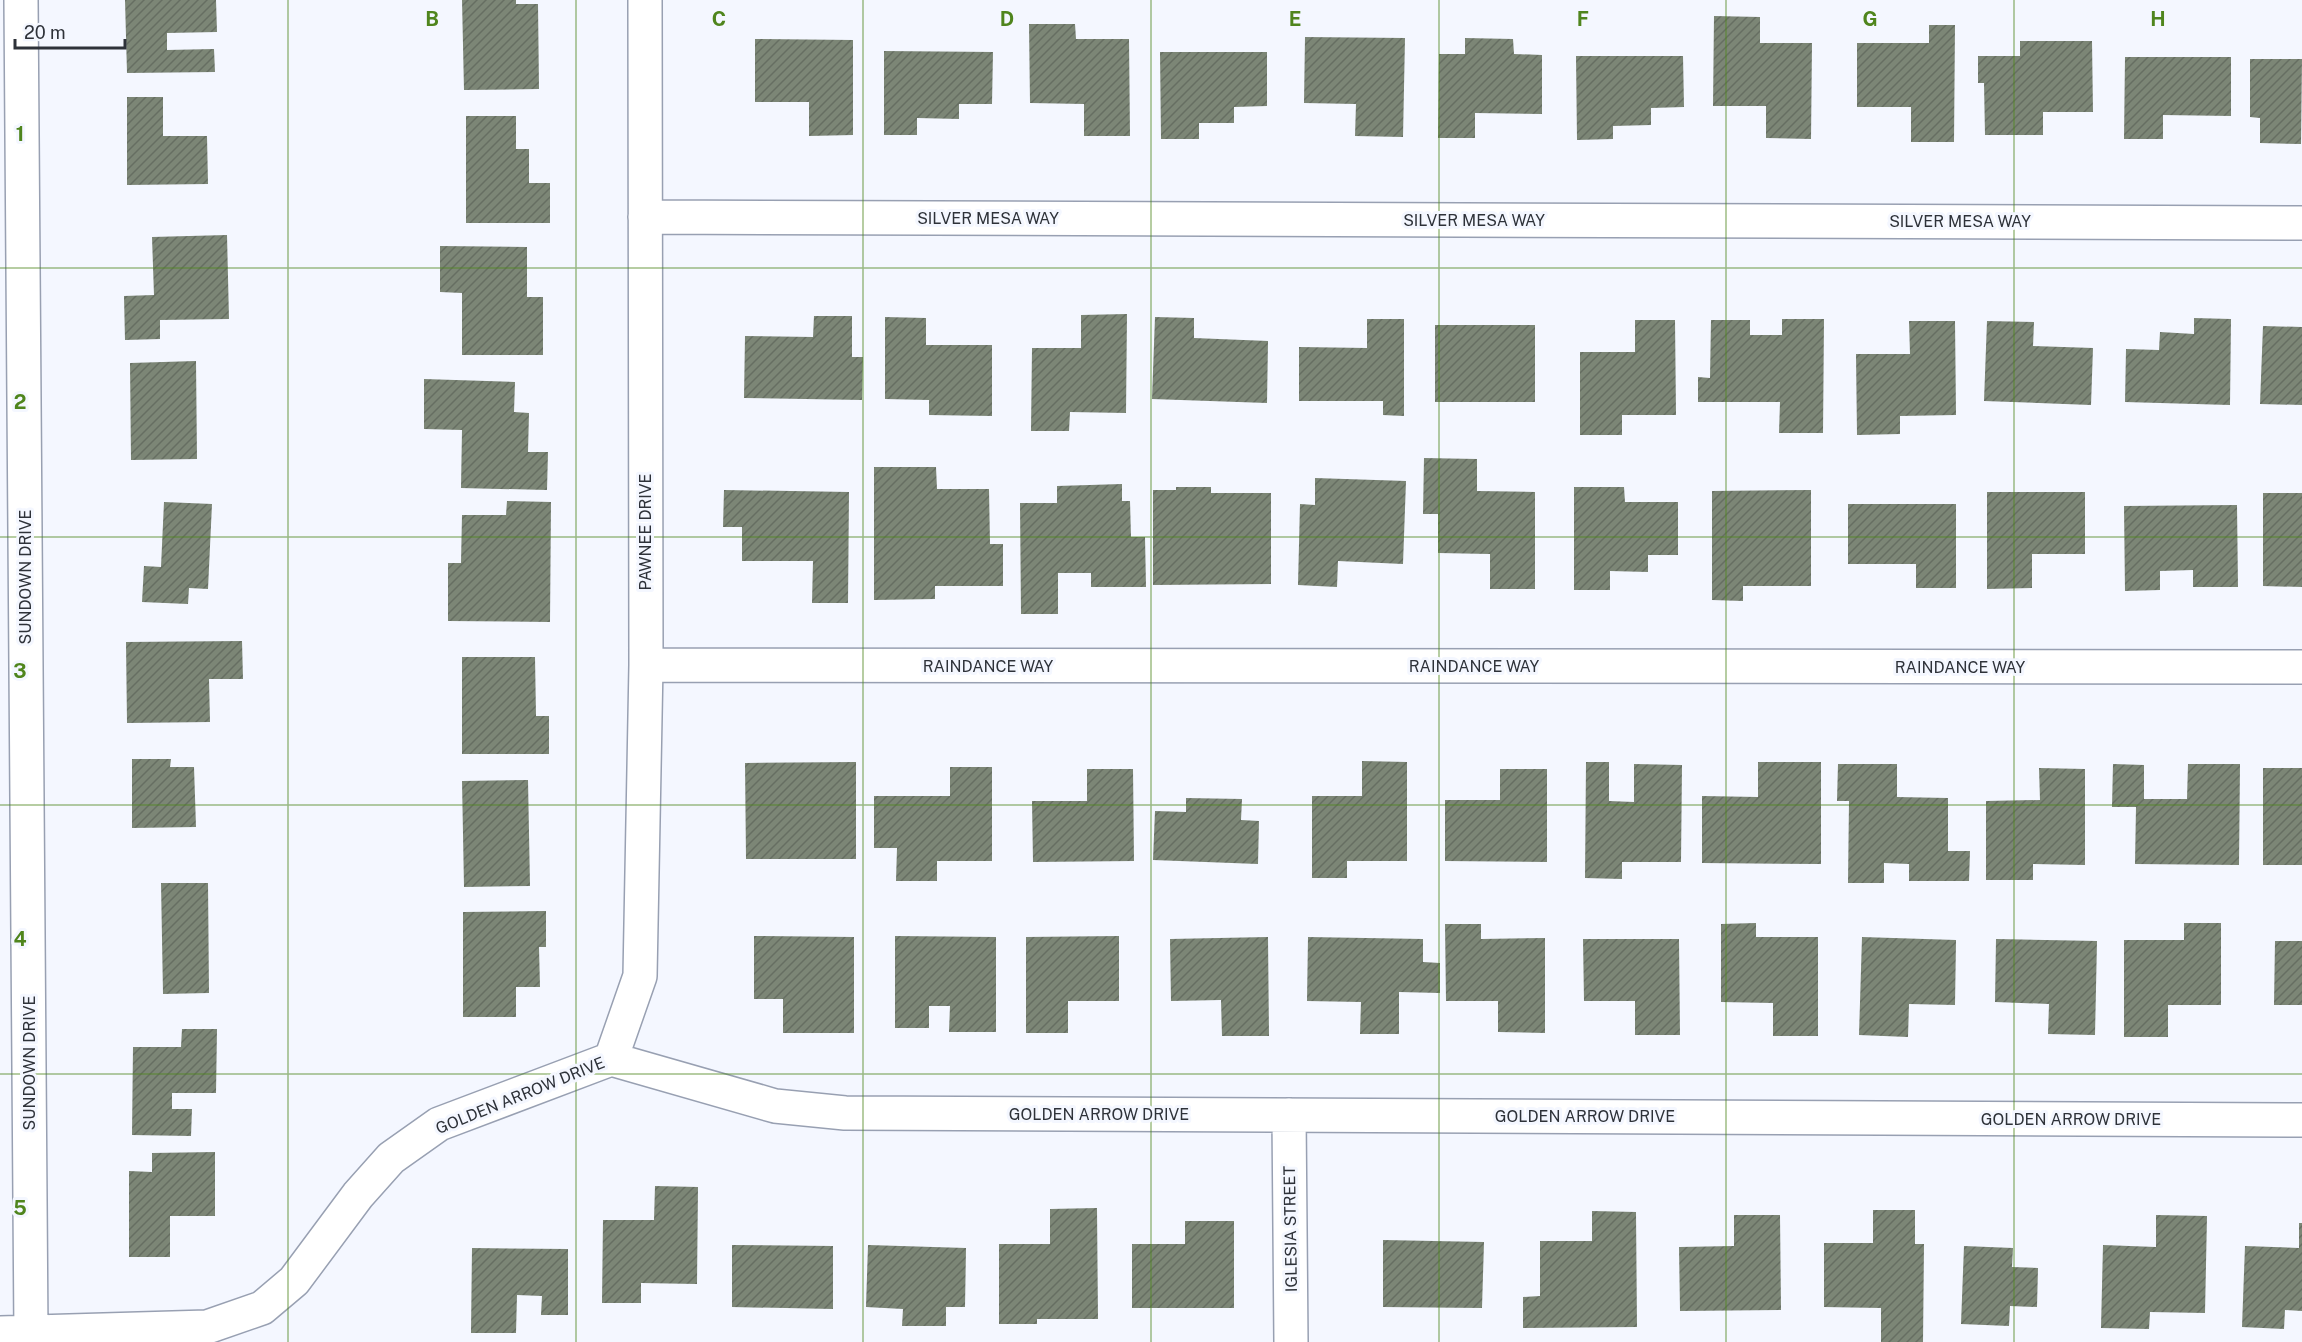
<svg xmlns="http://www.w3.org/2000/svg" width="2302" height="1342" viewBox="0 0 2302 1342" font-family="'Public Sans',sans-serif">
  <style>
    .building { fill: url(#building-hatch) }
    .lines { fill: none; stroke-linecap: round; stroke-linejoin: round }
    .minor-casing { stroke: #98a0b2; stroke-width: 36 }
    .minor { stroke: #fff; stroke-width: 33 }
    .grid { fill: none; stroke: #4f851d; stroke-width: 1.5; stroke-opacity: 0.55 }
    .labels { text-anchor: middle; stroke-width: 6; stroke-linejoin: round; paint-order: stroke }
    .street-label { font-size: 16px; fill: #2e3239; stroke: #f4f7ff }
    .grid-label { font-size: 20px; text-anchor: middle; font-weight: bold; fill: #4f851d; stroke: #f4f7ff; stroke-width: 6; stroke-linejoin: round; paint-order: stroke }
  </style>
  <defs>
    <pattern id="building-hatch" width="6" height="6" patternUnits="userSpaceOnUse" patternTransform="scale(1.5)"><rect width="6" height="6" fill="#7c8676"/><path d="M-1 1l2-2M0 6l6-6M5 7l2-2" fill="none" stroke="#666e62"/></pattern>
  </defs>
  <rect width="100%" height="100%" fill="#f4f7ff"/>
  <path class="building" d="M125 0H216L217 32 167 33V50L214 49 215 72 127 73Z
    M462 0H516V4H538L539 89 464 90Z
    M1714 16 1760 17V43H1812L1811 139 1766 138V106H1713Z
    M1029 24H1075L1076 39H1129L1130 136H1084V104L1030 103Z
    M1929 25H1955L1954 142H1911V107H1857V43H1929Z
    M1305 37 1405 38 1403 137 1355 136 1356 104 1304 103Z
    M1465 38 1513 39 1514 54 1542 55V114L1475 113V138H1438L1439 54H1465Z
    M755 39 853 40V135L809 136V102H755Z
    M2020 41H2092L2093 112H2043V135H1985L1984 83H1978V56H2020Z
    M884 51 993 52 992 104H959V119L917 118V135H884Z
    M1160 52H1267V106L1234 107V123H1199V139H1161Z
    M1576 56H1683L1684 107 1651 108V125L1613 126V139L1577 140Z
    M2125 57H2231V116L2163 115V139H2124Z
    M2250 59H2302L2301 144 2260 143V118L2250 117Z
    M127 97H163V136H207L208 184 127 185Z
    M466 116H516V149H529V183H550V223H466Z
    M227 235 229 319 160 320V339L125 340 124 296 154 295 152 237Z
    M440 246 527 247V297H543V355H462V293L440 292Z
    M1127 314 1126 413 1070 412 1069 431H1031L1032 348H1081V315Z
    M814 316H852V357H863L862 400 744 398 745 336 813 337Z
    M885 317 926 318V345H992V416L929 415V400L885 399Z
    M1155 317 1194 318V338L1268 341 1267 403 1152 399Z
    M2194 318 2231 319 2230 405 2125 402 2126 349 2159 350 2160 332 2194 334Z
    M1367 319H1404V416L1383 415V401H1299V347L1367 348Z
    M1782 319H1824L1823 433H1779L1780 402H1698V377L1710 378 1711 320H1750V335H1782Z
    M1635 320H1675L1676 415H1622V435H1580V352H1635Z
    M1909 321H1955L1956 415 1900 416V434L1857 435 1856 354H1910Z
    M1987 321 2034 322 2033 346 2093 348 2091 405 1984 401Z
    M1435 325H1535V402H1435Z
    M2263 326 2302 327V405L2260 404Z
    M196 361 197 459 131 460 130 363Z
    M424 379 515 382 514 412 529 413 528 452H548L547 490 461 488 462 430 424 429Z
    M1424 458 1477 459V491L1535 492V589H1490V554L1438 553V514H1423Z
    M874 467H936L937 489H989L990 544H1003V586H935V599L874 600Z
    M1315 478 1406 481 1403 564 1338 561 1337 587 1298 585 1300 504 1315 505Z
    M1122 484V501H1130L1131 537H1145L1146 587H1091V573H1058V614H1021L1020 503H1057V486Z
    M1176 487H1211V493H1271V584L1153 585V490H1176Z
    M1574 487H1624L1625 502H1678V555H1648V572L1610 571V590H1574Z
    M724 490 849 492 848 603H812L813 561H742V527H723Z
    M1811 490V586H1743V601L1712 600V491Z
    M1987 492H2085V554H2032V588L1987 589Z
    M2263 493H2302V587L2263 586Z
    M507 501 551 502 550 622 448 621V563H461L462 515H506Z
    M164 502 212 504 208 589 189 588 188 604 142 602 144 566 161 567Z
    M1848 504H1956V588H1916V564H1848Z
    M2237 505 2238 587H2193V570L2160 571V590L2125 591 2124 506Z
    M242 641 243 679H209L210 722 127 723 126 642Z
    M462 657H535L536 716H549V754H462Z
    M132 759H171L170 767H194L196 827 132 828Z
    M1362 761 1407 762V861H1347V878H1312V796H1362Z
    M856 762V859H746L745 763Z
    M1586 762H1609V801L1634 802V764L1682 765 1681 862H1622V879L1585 878Z
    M1758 762H1821V864L1702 863V796L1758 797Z
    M1838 764H1897V797L1948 798V851H1970L1969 881H1909V864L1884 863V883H1848L1849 801H1837Z
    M2113 764 2144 765V799H2187L2188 764H2240L2239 865 2135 864 2136 807H2112Z
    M950 767H992V861H937V881H896L897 848H874V796H950Z
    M2039 768 2085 769V865L2033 864V880H1986V801L2040 800Z
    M2263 768H2302V865H2263Z
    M1087 769H1133L1134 861 1033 862 1032 801H1087Z
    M1500 769H1547V862L1445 861V800H1500Z
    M528 780 530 886 464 887 462 781Z
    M1186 798 1242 799 1241 820 1259 821 1258 864 1153 860 1155 811 1186 812Z
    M161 883H208L209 993 163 994Z
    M546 911V947H539L540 987H516V1017H463V912Z
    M1756 923V937H1818V1036H1773V1003L1721 1002V924Z
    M2184 923H2221V1005H2168V1037H2124V940H2184Z
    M1445 924H1481V939L1545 938V1033L1498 1032V1001H1446Z
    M754 936 854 937V1033H783V999H754Z
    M895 936 996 937V1032H949L950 1006H929V1028H895Z
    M1119 936V1001H1068V1033H1026V937Z
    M1268 937 1269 1036H1222L1221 1000 1171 1001 1170 939Z
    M1308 937 1423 939V962L1440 963V993L1399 992V1034H1360L1361 1002 1307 1001Z
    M1862 937 1956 940 1955 1005 1909 1004 1908 1037 1859 1035Z
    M1583 939H1679L1680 1035H1635V1001H1584Z
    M1996 939 2097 941 2095 1035 2048 1034 2049 1004 1995 1002Z
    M2275 941H2302V1005H2274Z
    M182 1029H217L216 1093H172V1109H192L191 1136 132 1135 133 1047H181Z
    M215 1152V1216H170V1257H129V1171L152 1172V1153Z
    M655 1186 698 1187 697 1284 641 1283V1303H602L603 1220H654Z
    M1097 1208 1098 1319H1037V1324H999V1244H1050V1209Z
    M1873 1210H1915V1244H1924L1923 1342H1881V1308L1824 1307V1243H1873Z
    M1592 1211 1636 1212 1637 1327 1523 1328V1297L1540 1296V1241H1592Z
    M1734 1215H1780L1781 1310 1680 1311 1679 1247 1734 1246Z
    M2156 1215 2207 1216 2205 1313 2150 1312 2149 1329 2101 1328 2103 1245 2156 1247Z
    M1185 1221H1234V1308H1132V1244H1185Z
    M2299 1223H2302V1311L2285 1310 2284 1329 2242 1327 2245 1246 2299 1248Z
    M1383 1240 1484 1242 1482 1308 1383 1307Z
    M732 1245 833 1246V1309L732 1307Z
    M868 1245 966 1248 965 1307H946V1326H902L903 1309 866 1307Z
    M1964 1246 2013 1248 2012 1267 2038 1268 2037 1307 2010 1306 2009 1326 1961 1324Z
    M472 1248 568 1249V1315H541L542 1296 517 1295 516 1333H471Z"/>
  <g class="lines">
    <defs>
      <path id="minor" d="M21 0 31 1334
        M645 217 2302 223
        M646 665 2302 667
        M611 1059 640 976 646 665 645 0
        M1289 1115 1291 1342
        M0 1333 207 1327 262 1308 294 1281 358 1195 391 1158 439 1124 611 1059 775 1106 845 1113 2302 1120"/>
    </defs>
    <use href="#minor" class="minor-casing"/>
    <use href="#minor" class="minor"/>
  </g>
  <path class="grid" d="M288 0V1342M576 0V1342M863 0V1342M1151 0V1342M1439 0V1342M1726 0V1342M2014 0V1342M0 268H2302M0 537H2302M0 805H2302M0 1074H2302"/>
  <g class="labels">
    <g class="street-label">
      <text x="988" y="224">SILVER MESA WAY</text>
      <text x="1474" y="226">SILVER MESA WAY</text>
      <text x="1960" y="227">SILVER MESA WAY</text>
      <text transform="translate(645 532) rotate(-90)" y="6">PAWNEE DRIVE</text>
      <text transform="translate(25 577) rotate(-90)" y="6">SUNDOWN DRIVE</text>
      <text x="988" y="672">RAINDANCE WAY</text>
      <text x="1474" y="672">RAINDANCE WAY</text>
      <text x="1960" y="673">RAINDANCE WAY</text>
      <text transform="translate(29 1063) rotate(-90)" y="6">SUNDOWN DRIVE</text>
      <text transform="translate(520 1095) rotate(-22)" y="6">GOLDEN ARROW DRIVE</text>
      <text x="1099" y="1120">GOLDEN ARROW DRIVE</text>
      <text x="1585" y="1122">GOLDEN ARROW DRIVE</text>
      <text x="2071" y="1125">GOLDEN ARROW DRIVE</text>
      <text transform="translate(1290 1229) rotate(-91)" y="6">IGLESIA STREET</text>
    </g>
  </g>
  <g class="grid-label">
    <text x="432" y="26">B</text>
    <text x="719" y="26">C</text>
    <text x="1007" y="26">D</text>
    <text x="1295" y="26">E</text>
    <text x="1583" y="26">F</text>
    <text x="1870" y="26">G</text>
    <text x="2158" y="26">H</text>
    <text x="20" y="141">1</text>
    <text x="20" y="409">2</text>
    <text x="20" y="678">3</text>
    <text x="20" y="946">4</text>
    <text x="20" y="1215">5</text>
  </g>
  <path d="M15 39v9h110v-9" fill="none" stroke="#2e3239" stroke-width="3"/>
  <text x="24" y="39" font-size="18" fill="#2e3239" stroke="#f4f7ff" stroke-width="4.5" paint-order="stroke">20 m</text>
</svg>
